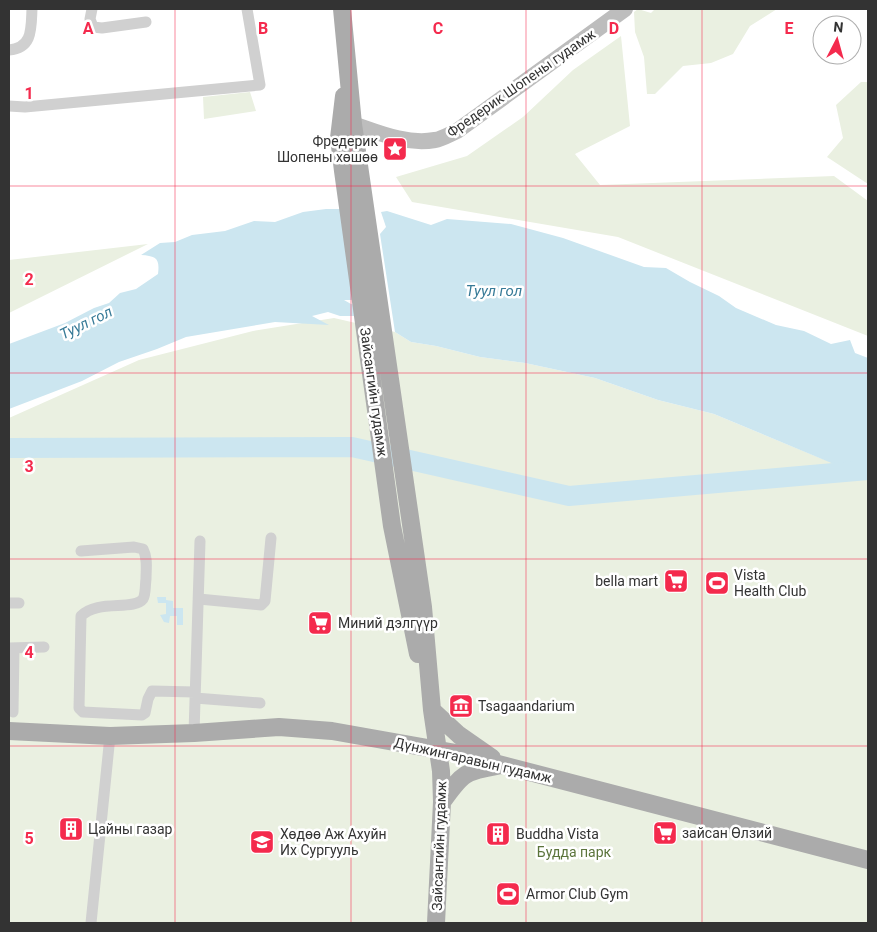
<svg xmlns="http://www.w3.org/2000/svg" width="877" height="932" viewBox="0 0 877 932" font-family="Roboto,sans-serif">
  <style>
    .green { fill: #eaf0e1 }
    .water { fill: #cce6f0 }
    .lines { fill: none; stroke-linecap: round; stroke-linejoin: round }
    .river { stroke: #cce6f0; stroke-width: 20 }
    .street { stroke: #d0d0d0; stroke-width: 11 }
    .secondary { stroke: #bdbdbd; stroke-width: 16 }
    .primary { stroke: #ababab; stroke-width: 18 }
    .grid { fill: none; stroke: #f42a4d; stroke-width: 1; stroke-opacity: 0.55 }
    .labels { text-anchor: middle; stroke-width: 5; stroke-linejoin: round; paint-order: stroke }
    .street-label { font-size: 14px; fill: #333; stroke: #fff }
    .poi-label { font-size: 14px; fill: #333; stroke: #fff; text-anchor: start }
    .park-label { font-size: 14px; fill: #5b743b; stroke: #fff }
    .water-label { font-size: 15px; font-style: italic; fill: #367a97; stroke: #fff }
    .grid-label { font-size: 16px; text-anchor: middle; font-weight: bold; fill: #f42a4d; stroke: #fff; stroke-width: 5; stroke-linejoin: round; paint-order: stroke }
  </style>
  <rect width="100%" height="100%" fill="#fff"/>
  <path class="green" d="M638 9 651 13 655 9H777L750 26 733 54 711 63 683 66 655 94H647L644 57 635 32 634 12Z
    M621 36 630 126 575 154 600 185 834 176 868 201V336L618 237 412 202 396 177 467 156 523 117 573 70Z
    M861 82H868V184L827 157 843 138 836 105Z
    M250 92 256 111 204 119 203 97Z
    M148 244 9 313V260Z
    M334 318 395 332 411 342 436 346 480 357 525 363 595 378 658 400 714 414 820 458 868 475V923H9V418L139 360 253 331Z"/>
  <path class="water" d="M326 209H351L364 300H344L351 304 365 307 354 316H340L328 312 312 316 329 325 275 322 186 337 157 349 119 362 82 381 9 409V344L65 323 94 308 109 303 120 293 136 289 158 274C160 258 156 256 141 255L160 243 175 242 192 235 225 231 254 221 275 222 303 212Z
    M387 211 431 225 447 219 511 224 563 238 644 267 666 268 690 282 719 296 736 308 776 325 804 331 831 344 850 340 855 353 868 358V475L841 467 714 414 658 400 595 378 525 363 480 357 436 346 411 342 395 332 380 234 386 227 381 212Z
    M157 597H166V600L173 601V608H183V625H177V616H170L169 623 164 622 160 615 166 614V603H158Z"/>
  <g class="lines">
    <path class="river" d="M9 448 352 447 569 496 868 470"/>
    <path class="street" d="M92 9 90 19 93 27 102 28 146 22
      M9 50C33 48 31 28 32 9
      M9 106 25 107 260 85 247 9
      M81 551 134 547 143 549C148 559 146 568 146 579 145 585 146 594 143 599 134 611 97 599 81 616L79 708 83 712 142 715 145 713 148 699 152 691 195 692
      M199 599 261 605 265 601 271 538
      M9 603H19
      M9 648 44 647
      M195 698 260 703
      M13 712 14 648
      M194 733 200 541
      M91 923 110 736"/>
    <path class="secondary" d="M353 124C379 133 407 145 435 140 442 139 450 134 457 131L625 9"/>
    <path class="primary" d="M342 9 353 124 423 607 432 710 441 771 442 802 436 923
      M344 96 339 138 343 171 392 526 418 654
      M432 710 459 735 492 758
      M9 731 110 736 194 733 279 727 332 731 456 753 868 860
      M442 802C462 775 462 772 497 766"/>
  </g>
  <path class="grid" d="M175 9V923M351 9V923M526 9V923M702 9V923M9 186H868M9 373H868M9 559H868M9 746H868"/>
  <defs>
    <symbol id="sight-square" viewBox="-11 -11 22 22"><rect x="-9" y="-9" width="18" height="18" rx="4" fill="#f42a4d" stroke="#fff"/><path d="M0-6L1.8-2.2L6-1.7L2.9 1.2L3.7 5.4L0 3.3L-3.7 5.4L-2.9 1.2L-6-1.7L-1.8-2.2Z" fill="#fff"/></symbol>
    <symbol id="supermarket-square" viewBox="-11 -11 22 22"><rect x="-9" y="-9" width="18" height="18" rx="4" fill="#f42a4d" stroke="#fff"/><path d="M-6-5.5h2.5l.6 2H6L4.5 2H-2.5L-4.4-4H-6ZM-1.5 3.2a1.3 1.3 0 1 0 .1 0ZM3 3.2a1.3 1.3 0 1 0 .1 0Z" fill="#fff"/></symbol>
    <symbol id="stadium-square" viewBox="-11 -11 22 22"><rect x="-9" y="-9" width="18" height="18" rx="4" fill="#f42a4d" stroke="#fff"/><path d="M0-5a6.5 5 0 1 0 0 10a6.5 5 0 1 0 0-10ZM-3.5-1.8h7v3.6h-7Z" fill="#fff"/></symbol>
    <symbol id="museum-square" viewBox="-11 -11 22 22"><rect x="-9" y="-9" width="18" height="18" rx="4" fill="#f42a4d" stroke="#fff"/><path d="M0-6L6-3V-2H-6V-3ZM-5-1h2V3h-2ZM-1-1h2V3h-2ZM3-1h2V3H3ZM-6 4H6V6H-6Z" fill="#fff"/></symbol>
    <symbol id="building-square" viewBox="-11 -11 22 22"><rect x="-9" y="-9" width="18" height="18" rx="4" fill="#f42a4d" stroke="#fff"/><path d="M-4-6H4V6H1V3H-1V6H-4ZM-2.5-4.3h1.7v1.8h-1.7ZM.8-4.3h1.7v1.8H.8ZM-2.5-1h1.7V.8h-1.7ZM.8-1h1.7V.8H.8Z" fill="#fff"/></symbol>
    <symbol id="university-square" viewBox="-11 -11 22 22"><rect x="-9" y="-9" width="18" height="18" rx="4" fill="#f42a4d" stroke="#fff"/><path d="M0-5L7-2L0 1L-7-2ZM-4 1L0 2.5L4 1V4Q0 6-4 4Z" fill="#fff"/></symbol>
  </defs>
  <g fill-rule="evenodd">
    <use href="#sight-square" x="381" y="135" width="28" height="28"/>
    <use href="#supermarket-square" x="662" y="567" width="28" height="28"/>
    <use href="#stadium-square" x="703" y="569" width="28" height="28"/>
    <use href="#supermarket-square" x="306" y="609" width="28" height="28"/>
    <use href="#museum-square" x="447" y="692" width="28" height="28"/>
    <use href="#building-square" x="57" y="815" width="28" height="28"/>
    <use href="#supermarket-square" x="651" y="819" width="28" height="28"/>
    <use href="#building-square" x="484" y="820" width="28" height="28"/>
    <use href="#university-square" x="248" y="828" width="28" height="28"/>
    <use href="#stadium-square" x="494" y="880" width="28" height="28"/>
  </g>
  <g class="labels">
    <g class="street-label">
      <text transform="translate(521 83) rotate(-35)" y="5">Фредерик Шопены гудамж</text>
      <text transform="translate(374 392) rotate(82)" y="5">Зайсангийн гудамж</text>
      <text transform="translate(473 760) rotate(13)" y="5">Дүнжингаравын гудамж</text>
      <text transform="translate(439 846) rotate(-88)" y="5">Зайсангийн гудамж</text>
    </g>
    <g class="poi-label">
      <text x="378" y="146" text-anchor="end">Фредерик<tspan x="378" dy="16">Шопены хөшөө</tspan></text>
      <text x="734" y="580">Vista<tspan x="734" dy="16">Health Club</tspan></text>
      <text x="658" y="586" text-anchor="end">bella mart</text>
      <text x="338" y="628">Миний дэлгүүр</text>
      <text x="478" y="711">Tsagaandarium</text>
      <text x="88" y="834">Цайны газар</text>
      <text x="682" y="838">зайсан Өлзий</text>
      <text x="280" y="839">Хөдөө Аж Ахуйн<tspan x="280" dy="16">Их Сургууль</tspan></text>
      <text x="516" y="839">Buddha Vista</text>
      <text x="526" y="899">Armor Club Gym</text>
    </g>
    <g class="park-label">
      <text x="574" y="857">Будда парк</text>
    </g>
    <g class="water-label">
      <text x="494" y="296">Туул гол</text>
      <text transform="translate(86 323) rotate(-26)" y="5">Туул гол</text>
    </g>
  </g>
  <g class="grid-label">
    <text x="88" y="34">A</text>
    <text x="263" y="34">B</text>
    <text x="438" y="34">C</text>
    <text x="614" y="34">D</text>
    <text x="789" y="34">E</text>
    <text x="29" y="99">1</text>
    <text x="29" y="285">2</text>
    <text x="29" y="472">3</text>
    <text x="29" y="658">4</text>
    <text x="29" y="844">5</text>
  </g>
  <rect width="877" height="932" fill="none" stroke="#333333" stroke-width="20"/>
  <g transform="translate(837 40) rotate(6)"><circle r="24" fill="#ffffff" stroke="#adadad"/>
  <path d="M0-4L9 19L0 12L-9 19Z" fill="#f42a4d"/>
  <text y="-8" font-size="14" font-weight="bold" text-anchor="middle" fill="#333333">N</text>
  </g>
</svg>
